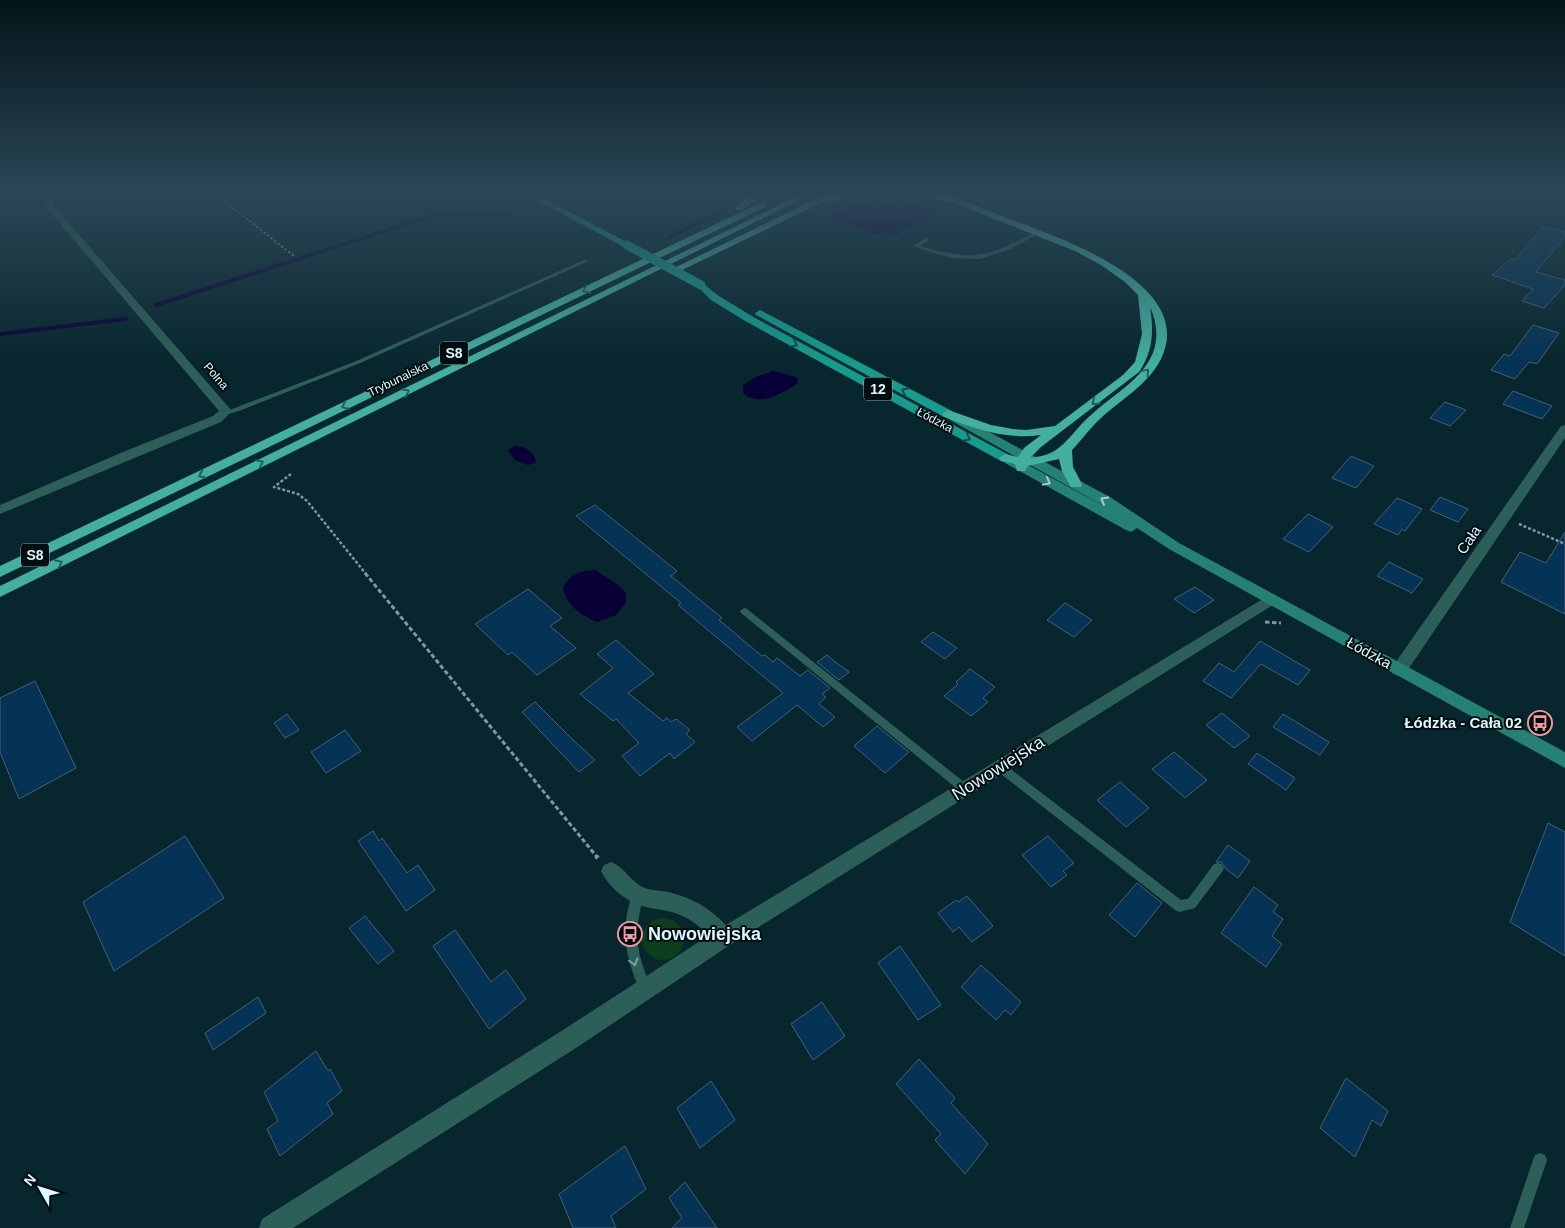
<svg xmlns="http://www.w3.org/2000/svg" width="1565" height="1228" viewBox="0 0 1565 1228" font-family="Arial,sans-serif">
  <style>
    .green { fill: #0c3e1d }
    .water { fill: #0a0038 }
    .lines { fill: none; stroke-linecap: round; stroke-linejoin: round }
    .stream { stroke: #0a0038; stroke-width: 4 }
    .building { fill: #053355; stroke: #475f76 }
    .path-far3 { stroke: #7e989e; stroke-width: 2; stroke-dasharray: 2.5 2; stroke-linecap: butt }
    .path-far2 { stroke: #7e989e; stroke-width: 2.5; stroke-dasharray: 3 2; stroke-linecap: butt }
    .path-far1 { stroke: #7e989e; stroke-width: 3; stroke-dasharray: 4.5 2.5; stroke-linecap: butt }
    .path { stroke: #7e989e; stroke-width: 4.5; stroke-dasharray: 5.5 4; stroke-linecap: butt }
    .service { fill: #2c5f57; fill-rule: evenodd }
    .minor { fill: #2c5f57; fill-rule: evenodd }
    .secondary { fill: #268175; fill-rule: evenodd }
    .primary { fill: #159c8d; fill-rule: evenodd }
    .motorway { fill: #42afa0; fill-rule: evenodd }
    .primary-bridge { stroke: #159c8d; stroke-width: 9 }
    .oneway { stroke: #225e58 }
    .oneway2 { stroke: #0a4e49 }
    .oneway3 { stroke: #9fcdcc }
    .oneway4 { stroke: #7da3a1 }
    .labels { text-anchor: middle; stroke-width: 4; stroke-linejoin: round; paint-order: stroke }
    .far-street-label { font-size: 12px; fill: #e0f6fb; stroke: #010e11 }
    .shield { fill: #010e11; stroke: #9db0b5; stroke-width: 1 }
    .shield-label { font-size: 14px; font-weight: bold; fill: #e0f6fb }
    .street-label { font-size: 15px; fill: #e0f6fb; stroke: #010e11 }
    .poi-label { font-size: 15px; font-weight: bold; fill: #e0f6fb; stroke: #010e11; text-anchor: end }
    .near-street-label { font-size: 18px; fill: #e0f6fb; stroke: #010e11 }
    .near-poi-label { font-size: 18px; font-weight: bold; fill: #e0f6fb; stroke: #010e11; text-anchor: start }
  </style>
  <rect width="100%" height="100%" fill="#07262d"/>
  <path class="green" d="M642 939a21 21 0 1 1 42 0a21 21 0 1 1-42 0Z"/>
  <path class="water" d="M903 201 935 211 896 236 883 232 880 235 829 218 856 203Z
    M773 371 796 377 798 380 797 384C783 393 758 408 743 393V385L756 377Z
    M514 446C524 445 535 452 536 462L528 465 515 460 508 451Z
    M595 570 617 584 626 593V603L616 615 597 622C581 615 567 606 563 588 570 574 579 571 595 570Z"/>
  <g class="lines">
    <path class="stream" d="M575 197 586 193
      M670 237 724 210 746 193
      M156 305 428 217 449 213 511 214
      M0 334 126 319"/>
  </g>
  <path class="building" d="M1543 227 1565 232V236L1536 272 1565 280V285L1544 308 1522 301 1533 289 1492 275 1511 259 1515 260Z
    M1533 325 1559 333 1537 364 1529 362 1515 379 1491 370 1504 354 1510 356Z
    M1513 391 1552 406 1542 419 1503 404Z
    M1445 402 1466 410 1450 426 1430 418Z
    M1351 456 1374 466 1356 488 1332 478Z
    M1440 497 1468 509 1458 522 1430 510Z
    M1397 498 1422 509 1405 531 1402 529 1398 535 1374 524Z
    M595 505 677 571 671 576 722 618 719 620 762 656 765 655 773 662 777 658 800 676 808 670 830 688 822 694 826 697 819 704 835 717 823 727 797 705 752 741 737 727 783 693 678 605 681 603 576 516Z
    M1308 514 1333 527 1309 552 1283 539Z
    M1565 532V614L1501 582 1520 552 1546 563Z
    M1389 562 1423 579 1412 593 1377 576Z
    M1195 587 1214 600 1194 613 1174 599Z
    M528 589 562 618 550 626 576 648 537 675 512 652 508 655 475 624Z
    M1065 603 1092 620 1074 637 1047 620Z
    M933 632 957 648 945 659 921 642Z
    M616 640 654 674 628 693 663 721 667 718 671 722 676 719 690 730 686 734 695 742 674 759 670 753 640 776 622 756 639 743 616 719 613 721 580 694 613 668 597 654Z
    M1260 641 1310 670 1298 685 1261 664 1231 698 1203 681 1219 663 1234 672Z
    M827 655 834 661 849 672 839 680 817 662Z
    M970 669 995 687 983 698 988 702 971 716 944 696 958 684 956 682Z
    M35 681 76 768 19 799 0 752V698Z
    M535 702 572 739 595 760 579 772 522 712Z
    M1222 713 1250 736 1234 748 1206 725Z
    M287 714 299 730 285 738 274 723Z
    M1283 714 1329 742 1320 755 1273 727Z
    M877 726 909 752 885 773 854 746Z
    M345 730 361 751 326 773 311 752Z
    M1174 752 1207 780 1185 798 1152 769Z
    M1257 753 1295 778 1286 790 1248 764Z
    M1120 782 1149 808 1126 827 1097 800Z
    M1548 823 1565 832V956L1510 922Z
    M373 831 379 841 382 838 407 873 418 865 435 890 406 911 358 841Z
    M185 836 224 898 114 971 83 902Z
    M1048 836 1074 863 1063 871 1067 875 1051 887 1022 855Z
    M1228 845 1250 861 1238 878 1226 869 1222 862H1216Z
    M1137 883 1162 903 1135 937 1109 915Z
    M1254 887 1278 905 1273 912 1283 919 1272 936 1282 944 1266 967 1221 933Z
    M967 896 993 926 972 942 959 927 953 932 938 913 956 900 958 902Z
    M365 916 394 951 378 964 349 928Z
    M455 930 491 982 506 970 526 999 489 1029 433 946Z
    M900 946 941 1005 918 1020 878 963Z
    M981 965 1021 1002 1011 1015 1005 1010 996 1020 961 987Z
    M258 997 266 1013 213 1050 205 1033Z
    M822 1002 845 1036 813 1060 791 1024Z
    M316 1051 328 1071 330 1069 342 1091 327 1103 333 1114 280 1156 267 1129 278 1121 264 1092Z
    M919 1059 955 1098 951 1103 988 1144 965 1174 935 1140 941 1134 896 1084Z
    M1346 1078 1388 1111 1381 1126 1372 1120 1355 1157 1320 1128Z
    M711 1081 735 1120 700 1148 677 1108Z
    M625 1146 646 1189 611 1216 616 1228H573L559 1194Z
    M685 1182 717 1228H672L682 1218 669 1198Z"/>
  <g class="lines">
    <path class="path-far3" d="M214 193 294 256"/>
    <path class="path-far2" d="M291 474 274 487 298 494 307 501 366 574
      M1519 524 1565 544"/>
    <path class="path-far1" d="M365 573 597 857
      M1265 622 1281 623"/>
    <path class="path" d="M596 856 598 858"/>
    <path class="service" d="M1037 231 1042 232 1008 250 980 259 952 258 934 253 913 246 926 238 928 239V241L920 246C974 262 989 257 1037 231Z
      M584 260 589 261 358 364 239 411 225 415 222 413 354 362Z
      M744 608 747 609 969 786 970 789 969 792 965 794 961 792 741 613 740 611Z
      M1000 763 1004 764 1181 900 1188 899 1214 864 1218 863 1222 864 1224 868 1222 872 1195 908 1179 912 1175 910 996 770 995 767 996 764Z
      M638 890 642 891 644 895C633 935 636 950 651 988L649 992 645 994 641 992C625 959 619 926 634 891Z
      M1540 1153 1545 1155 1547 1160 1524 1228H1510L1533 1160 1535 1155Z"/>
    <path class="minor" d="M44 193H52L54 206 232 411 221 422 0 514V505L123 452 213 416 219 411 47 208Z
      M1565 425V438L1405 674 1399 676 1393 674 1391 670 1393 666 1561 426Z
      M1271 594 1276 595 1278 599 1276 603 730 945 579 1046 293 1228H259L262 1219 563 1030 708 936C701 927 691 919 680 915 669 910 657 910 646 907 628 903 609 888 601 871L604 865 611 862C625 867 631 883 645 888 652 891 661 890 668 892 691 897 710 908 726 925Z"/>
    <path class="secondary" d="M954 413 1110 497 1179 543 1565 752V768L1169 549 1137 528 1131 532 1126 530 1005 463 1003 460 1005 457H1013L1111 510 950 420 948 417Z"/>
    <path class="primary" d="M524 193H534L632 245 627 248 624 247Z
      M701 282 719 296 755 318 1009 455 1011 458 1005 462 1001 461 747 322 711 300 696 285Z
      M760 310 952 411 954 414 952 417H944L756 315 755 313Z"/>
    <path class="motorway" d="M754 193H763L742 210H736V206Z
      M804 193H814L0 597V586Z
      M828 193H838L836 195 860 193 826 203 823 202 678 272 675 273 670 270Z
      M908 193H924L939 196 936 193H946C964 201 981 208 999 215 1049 234 1199 281 1161 359 1148 385 1120 400 1100 419 1089 429 1082 440 1072 450L1073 467 1082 484 1081 487H1071L1062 471 1059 459 1028 466 1025 471H1017L1015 464 1001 461 999 458 1005 454 1018 457 1024 448 1041 435C1007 440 975 429 944 417L942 414 948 410 991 425 1013 429 1026 430 1055 426 1123 375 1135 362 1142 334 1138 295 1125 282 1101 265 1075 251 952 202 912 196ZM1150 307C1158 324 1159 343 1150 359 1137 383 1110 397 1091 415 1078 426 1069 441 1056 450 1048 455 1039 457 1030 458L1041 447 1139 372C1153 352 1154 331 1150 307Z
      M762 202 766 205 765 207 0 577V566Z"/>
    <path class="primary-bridge" d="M627 245 701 285"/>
  </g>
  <defs><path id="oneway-chevron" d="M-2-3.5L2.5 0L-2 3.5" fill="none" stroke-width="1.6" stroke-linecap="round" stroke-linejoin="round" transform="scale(1.25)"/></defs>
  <g class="oneway">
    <use href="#oneway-chevron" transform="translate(586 290) rotate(154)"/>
    <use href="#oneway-chevron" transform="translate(1146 372) rotate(-50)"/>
    <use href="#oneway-chevron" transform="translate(406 392) rotate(-26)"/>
    <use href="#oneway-chevron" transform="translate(1095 402) rotate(141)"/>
    <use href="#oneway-chevron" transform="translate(345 406) rotate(154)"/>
    <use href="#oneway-chevron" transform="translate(260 463) rotate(-26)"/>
    <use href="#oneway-chevron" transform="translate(202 475) rotate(154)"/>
    <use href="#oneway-chevron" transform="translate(59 563) rotate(-26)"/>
  </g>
  <g class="oneway2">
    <use href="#oneway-chevron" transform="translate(794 344) rotate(29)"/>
    <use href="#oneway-chevron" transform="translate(905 391) rotate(-152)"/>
    <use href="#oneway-chevron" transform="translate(967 438) rotate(28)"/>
  </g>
  <g class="oneway3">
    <use href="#oneway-chevron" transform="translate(1047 482) rotate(29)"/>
    <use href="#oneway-chevron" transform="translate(1104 500) rotate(-150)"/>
  </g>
  <use class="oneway4" href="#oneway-chevron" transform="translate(634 962) rotate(74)"/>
  <linearGradient id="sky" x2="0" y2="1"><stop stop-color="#041519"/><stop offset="0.53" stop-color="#2b4757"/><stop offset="1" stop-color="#2b4757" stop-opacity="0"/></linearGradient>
  <rect width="1565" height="365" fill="url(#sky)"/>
  <defs>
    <symbol id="bus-ring" viewBox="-11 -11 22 22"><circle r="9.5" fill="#010e11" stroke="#f49aa2" stroke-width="1.5"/><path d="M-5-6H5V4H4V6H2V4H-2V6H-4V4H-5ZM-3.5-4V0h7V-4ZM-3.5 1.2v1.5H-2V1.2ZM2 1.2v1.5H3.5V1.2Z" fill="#f49aa2"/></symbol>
  </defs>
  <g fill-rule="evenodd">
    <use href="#bus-ring" x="1526" y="709" width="28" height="28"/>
    <use href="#bus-ring" x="616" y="920" width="28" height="28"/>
  </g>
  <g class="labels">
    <g class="far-street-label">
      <text transform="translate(216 376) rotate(49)" y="4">Polna</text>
      <text transform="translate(398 379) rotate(-26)" y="4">Trybunalska</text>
      <text transform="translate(935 420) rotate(28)" y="4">Łódzka</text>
    </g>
    <g class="shield">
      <rect x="440" y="341.5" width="28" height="23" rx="4"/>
      <rect x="864" y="377.5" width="28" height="23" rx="4"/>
      <rect x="21" y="543.5" width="28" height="23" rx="4"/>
    </g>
    <g class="shield-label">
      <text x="454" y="358">S8</text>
      <text x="878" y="394">12</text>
      <text x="35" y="560">S8</text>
    </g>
    <g class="street-label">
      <text transform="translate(1469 540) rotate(-56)" y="5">Cała</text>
      <text transform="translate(1369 653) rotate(29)" y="5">Łódzka</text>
    </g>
    <g class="poi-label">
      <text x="1522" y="728">Łódzka - Cała 02</text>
    </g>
    <g class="near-street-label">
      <text transform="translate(998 768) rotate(-32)" y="6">Nowowiejska</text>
    </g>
    <g class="near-poi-label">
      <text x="648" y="940">Nowowiejska</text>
    </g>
  </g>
  <g transform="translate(40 1188) rotate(309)" stroke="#010e11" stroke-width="4" paint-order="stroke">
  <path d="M0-4L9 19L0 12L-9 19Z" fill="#e0f6fb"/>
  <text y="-8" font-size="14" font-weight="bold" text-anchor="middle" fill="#e0f6fb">N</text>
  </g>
</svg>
